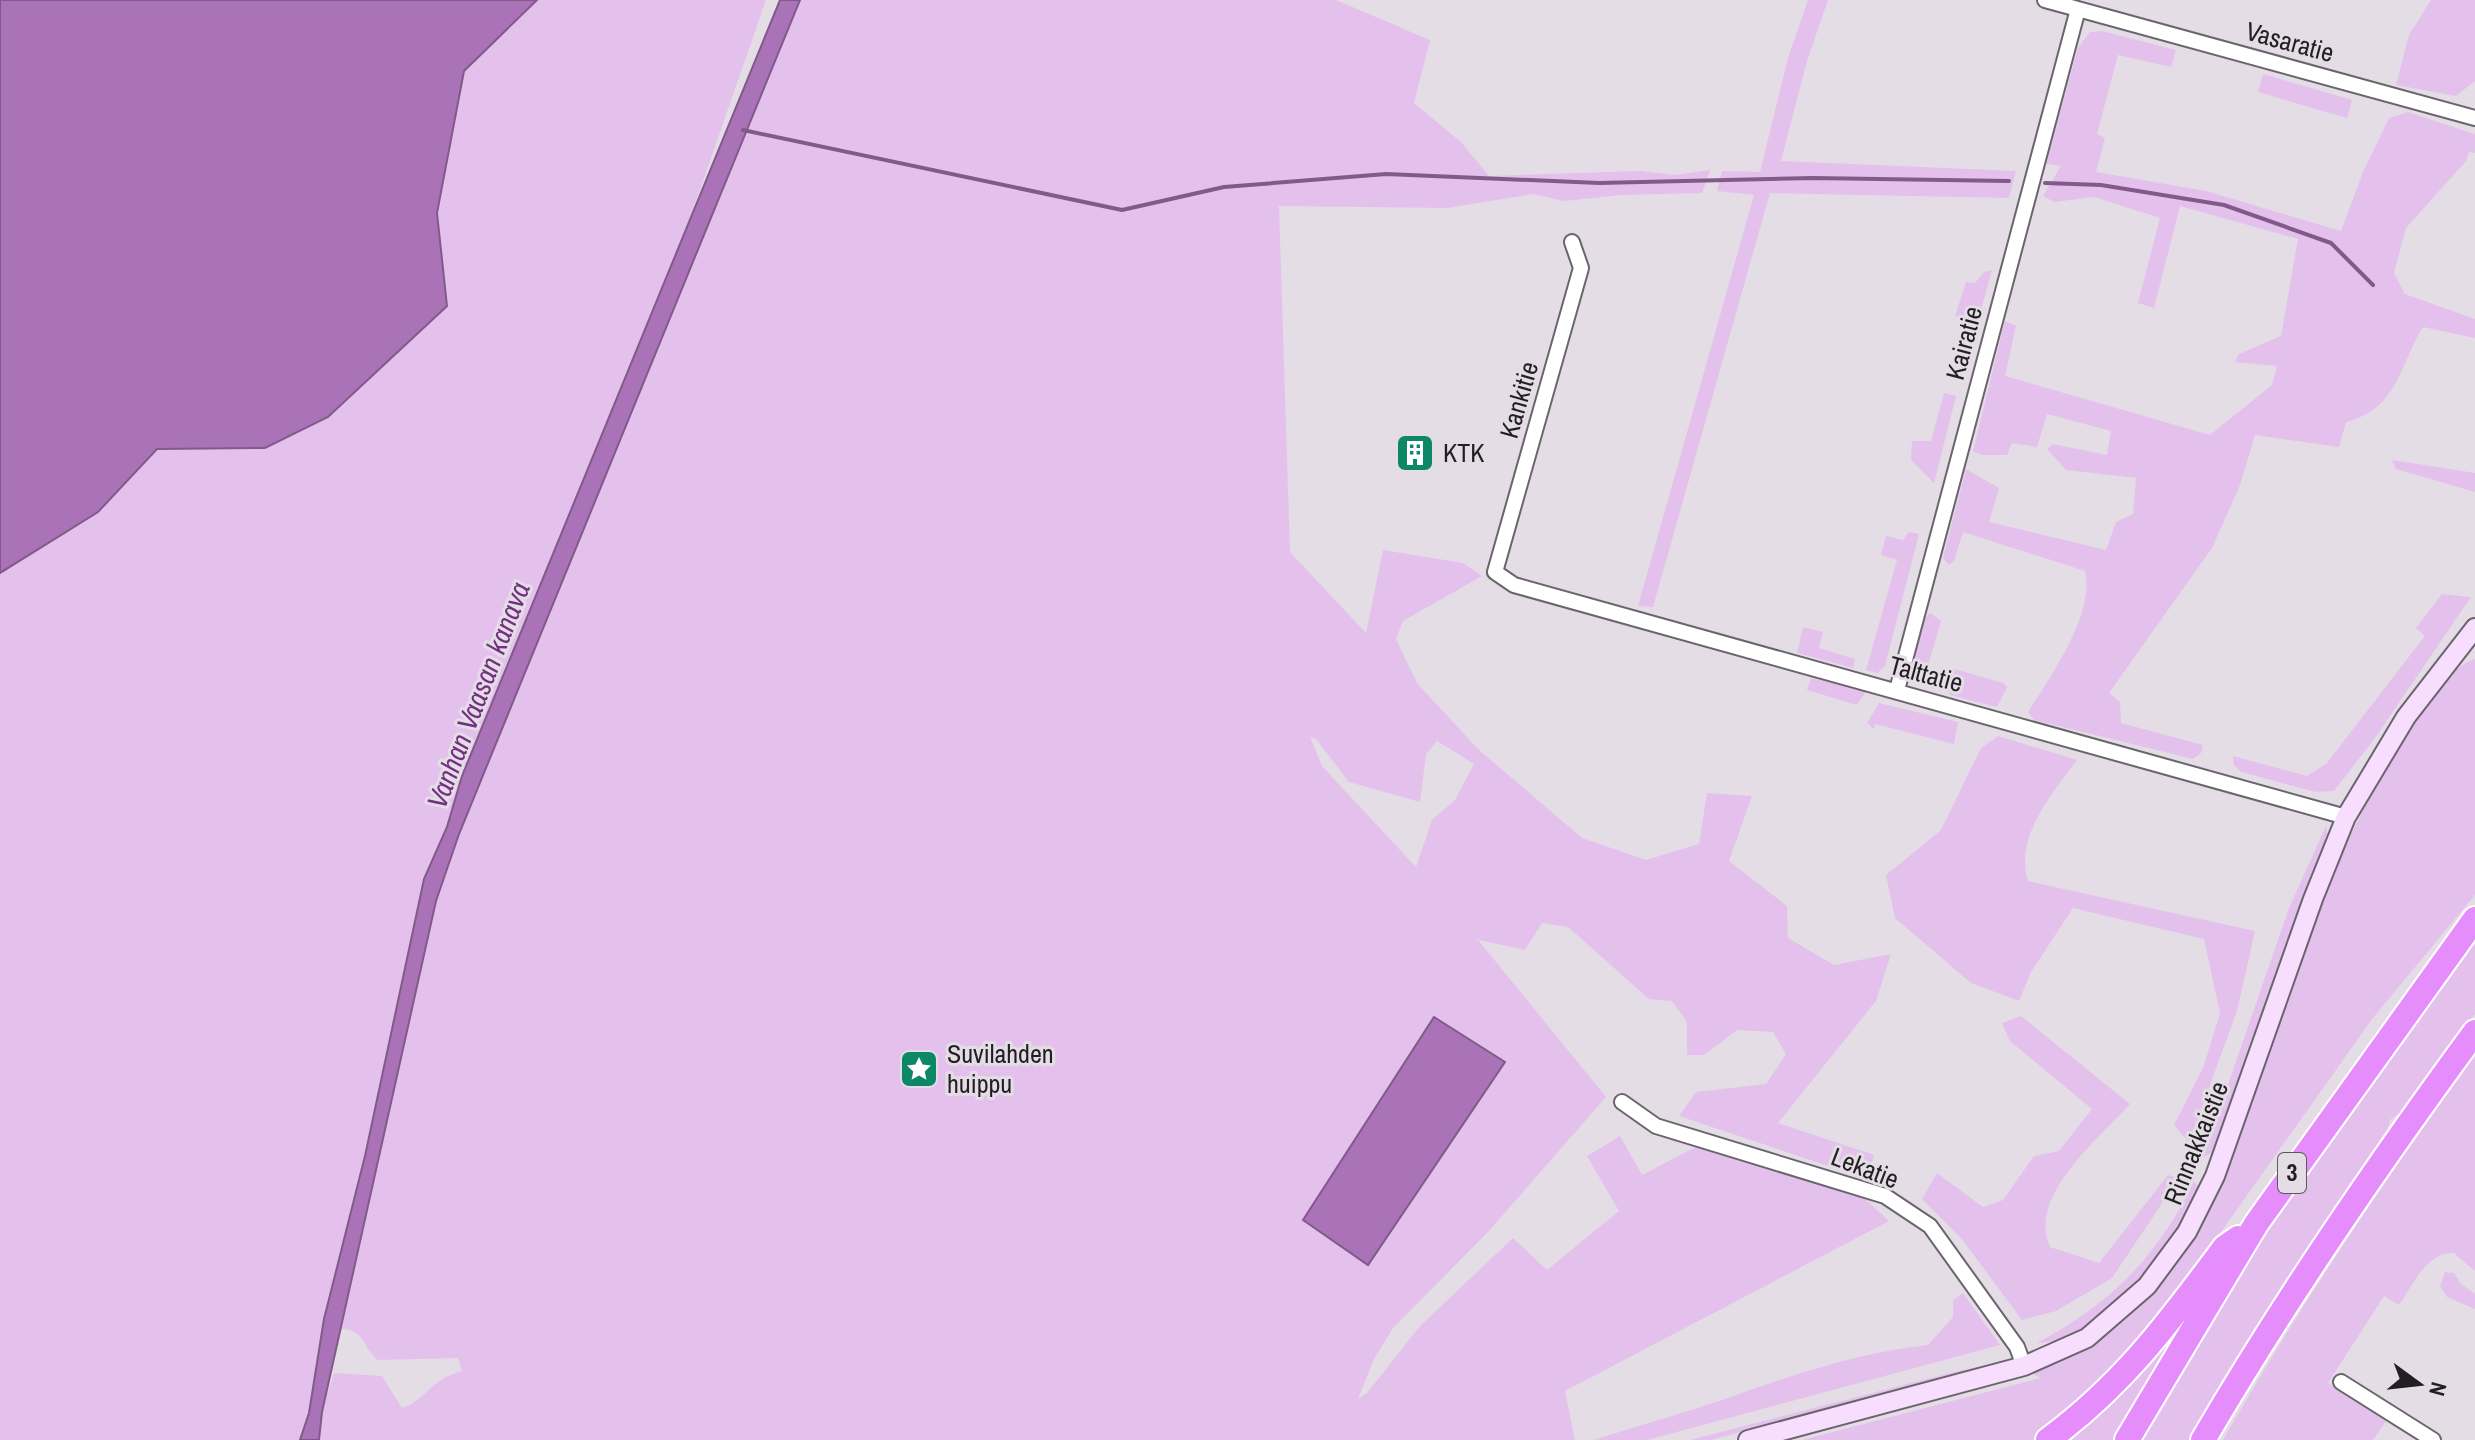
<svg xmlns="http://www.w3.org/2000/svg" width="2475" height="1440" viewBox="0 0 2475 1440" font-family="'Archivo Narrow',sans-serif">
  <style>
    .green { fill: #e4c1ed; fill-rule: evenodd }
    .water { fill: #aa73b7; stroke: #815a8a; stroke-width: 2 }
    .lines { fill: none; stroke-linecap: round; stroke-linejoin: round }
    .stream { stroke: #815a8a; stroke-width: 4 }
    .street-casing { stroke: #6a656c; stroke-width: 18 }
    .secondary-casing { stroke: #6a656c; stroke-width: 22 }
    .highway-casing { stroke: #fff; stroke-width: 28 }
    .street { stroke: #fff; stroke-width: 14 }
    .secondary { stroke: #f7ddfe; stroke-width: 18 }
    .highway { stroke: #e58efb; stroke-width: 24 }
    .labels { text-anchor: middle; stroke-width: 6; stroke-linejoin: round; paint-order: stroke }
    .shield { fill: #e4dde5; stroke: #5c585c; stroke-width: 2 }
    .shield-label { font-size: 24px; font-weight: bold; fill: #211f21 }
    .street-label { font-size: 26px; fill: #211f21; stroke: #e4dde5 }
    .poi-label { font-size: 26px; fill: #211f21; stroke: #e4dde5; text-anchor: start }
    .water-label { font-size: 28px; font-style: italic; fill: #733083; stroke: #e4dde5 }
  </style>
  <rect width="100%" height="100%" fill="#e4dde5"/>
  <path class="green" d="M116 0H766L681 244 462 776 447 827 424 879 365 1156 324 1319 309 1413 300 1440H0V573L98 512 157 449H164Z
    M800 0H1336L1430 40 1414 103 1461 142 1489 176 1641 171 1674 175 1710 170 1702 193 1621 195 1564 201 1533 194 1447 208 1279 206 1290 552 1366 633 1383 550 1463 563 1482 576 1403 621 1396 639 1417 683 1478 749 1582 838 1646 860 1699 844 1707 793 1752 796 1729 861 1787 906 1788 938 1834 965 1891 954 1876 1001 1778 1123 1874 1155 1867 1179 1679 1116 1696 1092 1766 1084 1786 1054 1773 1032 1737 1030 1704 1055H1687V1022L1672 1001 1649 999 1568 927 1542 923 1525 950 1479 940 1474 935 1606 1097 1488 1232 1393 1328 1374 1359 1358 1399 1367 1393 1420 1326 1513 1238 1547 1270 1619 1211 1587 1156 1620 1136 1642 1175 1696 1147 1864 1198 1889 1221 1565 1391 1575 1440H319L322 1412 334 1373 382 1376 402 1408C426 1401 428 1380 462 1371L458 1358 378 1360C362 1348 365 1328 340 1329L436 901 459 834ZM1310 737 1316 739 1349 782 1420 802 1426 754 1437 741 1474 764 1455 800 1432 820 1416 867 1322 766Z
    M1808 0H1828L1807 61 1781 161 2016 171 2009 198 1770 193 1653 607 1638 606 1754 195 1717 191 1722 171 1760 172 1788 58Z
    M2431 0H2475V81L2456 96 2396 85 2409 35Z
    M2102 31 2176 50 2171 67 2118 55 2097 134 2105 138 2096 172 2206 191 2341 231 2363 172 2389 118 2408 112 2475 134V153L2469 152 2466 161 2406 228 2394 273 2405 294 2475 319V338L2423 327C2399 366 2398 409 2346 422L2339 447 2255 435 2240 485 2212 548 2109 693 2120 702 2121 723 2203 745 2201 753 2193 759 2034 720 2028 712C2051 676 2095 614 2085 571L1963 532 1954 561 1949 565 1943 558 1966 469 1999 488 1989 522 2106 550 2116 522 2133 514 2136 478 2066 470 2047 449 2053 444 2107 455 2111 431 2047 414 2037 447 2012 443 2007 455H1981L1973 451 2005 321 2016 326 2005 376 2210 435 2272 385 2277 366 2235 362 2239 354 2281 336 2298 239 2180 206 2154 308 2138 303 2160 218 2094 197 2054 202 2043 196 2061 166 2046 164 2078 48 2090 32Z
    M2263 74 2352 100 2347 118 2258 92Z
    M1992 270 1965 367H1953L1965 320 1955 316 1966 282 1975 283 1984 272Z
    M1944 393 1956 396 1934 483 1911 460 1912 441H1931Z
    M2392 460 2475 473V492L2396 469Z
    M1909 532 1919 534 1885 666 1877 673 1866 670 1897 560 1881 555 1886 536 1903 540Z
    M2442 594 2471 597 2375 738 2334 791 2316 792 2241 772 2234 765 2233 756 2307 776 2326 764 2425 636 2416 628Z
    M1930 613 1941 621 1928 666 1933 689 1916 677 1912 661 1925 618Z
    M1803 627 1823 632 1819 648 1855 659 1853 668 1797 653Z
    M2475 659V895L2372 1019 2173 1300 2121 1365 2034 1440H1802L2041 1378 2033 1374C2095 1338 2155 1304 2193 1240 2226 1183 2245 1122 2266 1060 2308 936 2348 810 2429 704 2442 687 2453 666 2475 659Z
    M1951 668 2003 683 2007 687 1997 707 1950 695 1947 689Z
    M1811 678 1867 690 1857 705 1807 690Z
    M1879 703 1958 722 1954 744 1875 724 1874 729 1867 723Z
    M1998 736 2077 760C2052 794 2014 837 2028 881L2255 931 2237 1011 2189 1143 2174 1125 2203 1068 2220 1013 2204 939 2073 908 2031 972 2019 1001 1971 983 1895 918 1886 875 1941 830 1981 748Z
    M2326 826 2328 838 2321 861 2217 1151 2203 1157 2289 908Z
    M2475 939V1014L2401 1112 2390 1120 2388 1128 2269 1307 2190 1440H2140L2232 1283 2356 1099 2364 1097 2368 1081Z
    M2021 1016 2130 1104C2099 1139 2027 1196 2050 1247L2099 1263 2168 1175 2179 1178 2112 1278 2056 1311 2022 1320 1961 1238 1922 1199 1937 1173 1983 1207 2003 1200 2034 1156 2059 1151 2092 1109 2010 1041 2002 1023Z
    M2475 1054V1271L2454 1253C2426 1252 2414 1284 2399 1305L2384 1296 2328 1383 2386 1421 2373 1440H2223C2299 1306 2386 1179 2475 1054Z
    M2194 1181 2198 1187C2177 1243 2102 1342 2037 1343 2111 1303 2157 1258 2194 1181Z
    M2445 1272 2454 1273 2461 1284 2475 1294V1309L2447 1297 2440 1286Z
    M1963 1293 2000 1345 1647 1440H1593C1638 1426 1683 1413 1728 1398 1794 1374 1858 1353 1928 1345L1953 1317V1300Z
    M2173 1335 2113 1440H2063C2101 1411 2148 1376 2173 1335Z
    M2002 1362 1711 1440H1690L1958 1371Z"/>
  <path class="water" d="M0 0H537L464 71 437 213 447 306 328 417 265 448 157 449 98 512 0 573Z
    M780 0H800L459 834 436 901 322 1412 319 1440H300L309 1413 324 1319 365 1156 424 879 447 827 462 776Z
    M1434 1017 1505 1062 1368 1265 1303 1220Z"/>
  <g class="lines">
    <path class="stream" d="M743 130 1122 210 1224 187 1386 174 1599 183 1813 178 2009 181
      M2045 183 2101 185 2224 205 2331 243 2373 285"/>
    <defs>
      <path id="street" d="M2045 0 2475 118
        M1572 242 1581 268 1495 572 1514 585 2346 817
        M1897 690 2078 9
        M1622 1102 1656 1126 1885 1196 1930 1226 2017 1347 2024 1366
        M2341 1382 2433 1440"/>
      <path id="secondary" d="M1748 1440 2024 1366 2087 1338 2147 1286 2187 1232 2215 1176 2313 899 2346 817 2406 717 2475 628"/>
      <path id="highway" d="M2048 1440C2124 1384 2169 1322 2225 1247L2238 1238
        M2127 1440 2256 1224 2475 919
        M2203 1440C2286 1298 2378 1164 2475 1032"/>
    </defs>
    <use href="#street" class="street-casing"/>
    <use href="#secondary" class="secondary-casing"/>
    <use href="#highway" class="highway-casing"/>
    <use href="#street" class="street"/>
    <use href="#secondary" class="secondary"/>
    <use href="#highway" class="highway"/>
  </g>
  <defs>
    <symbol id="building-square" viewBox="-11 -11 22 22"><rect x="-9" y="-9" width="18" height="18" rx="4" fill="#0e8769" stroke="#e4dde5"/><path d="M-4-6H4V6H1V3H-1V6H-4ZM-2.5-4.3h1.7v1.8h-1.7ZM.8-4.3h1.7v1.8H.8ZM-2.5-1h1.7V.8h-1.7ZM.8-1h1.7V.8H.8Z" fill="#fff"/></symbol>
    <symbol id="sight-square" viewBox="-11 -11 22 22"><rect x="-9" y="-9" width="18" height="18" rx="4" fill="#0e8769" stroke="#e4dde5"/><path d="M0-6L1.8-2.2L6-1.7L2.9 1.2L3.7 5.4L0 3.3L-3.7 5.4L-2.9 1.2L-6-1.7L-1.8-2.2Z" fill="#fff"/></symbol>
  </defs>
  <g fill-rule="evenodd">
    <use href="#building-square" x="1393" y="431" width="44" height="44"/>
    <use href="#sight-square" x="897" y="1047" width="44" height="44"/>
  </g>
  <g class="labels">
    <rect class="shield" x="2278" y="1153" width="28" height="40" rx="6"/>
    <g class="shield-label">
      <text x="2292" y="1181">3</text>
    </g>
    <g class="street-label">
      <text transform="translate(2290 42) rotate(15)" y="9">Vasaratie</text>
      <text transform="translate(1964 343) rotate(-75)" y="9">Kairatie</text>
      <text transform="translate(1519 400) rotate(-74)" y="9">Kankitie</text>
      <text transform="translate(1926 674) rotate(15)" y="9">Talttatie</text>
      <text transform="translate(2196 1143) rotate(-68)" y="9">Rinnakkaistie</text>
      <text transform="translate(1865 1168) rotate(21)" y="9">Lekatie</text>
    </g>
    <g class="poi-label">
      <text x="1443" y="462">KTK</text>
      <text x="947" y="1063">Suvilahden<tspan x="947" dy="30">huippu</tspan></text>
    </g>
    <g class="water-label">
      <text transform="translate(478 695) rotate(-69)" y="10">Vanhan Vaasan kanava</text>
    </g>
  </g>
  <g transform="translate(2419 1384) rotate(105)" stroke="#e4dde5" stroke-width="6" paint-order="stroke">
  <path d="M0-6L14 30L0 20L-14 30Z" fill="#211f21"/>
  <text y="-12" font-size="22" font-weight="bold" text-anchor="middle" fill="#211f21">N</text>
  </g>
</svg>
